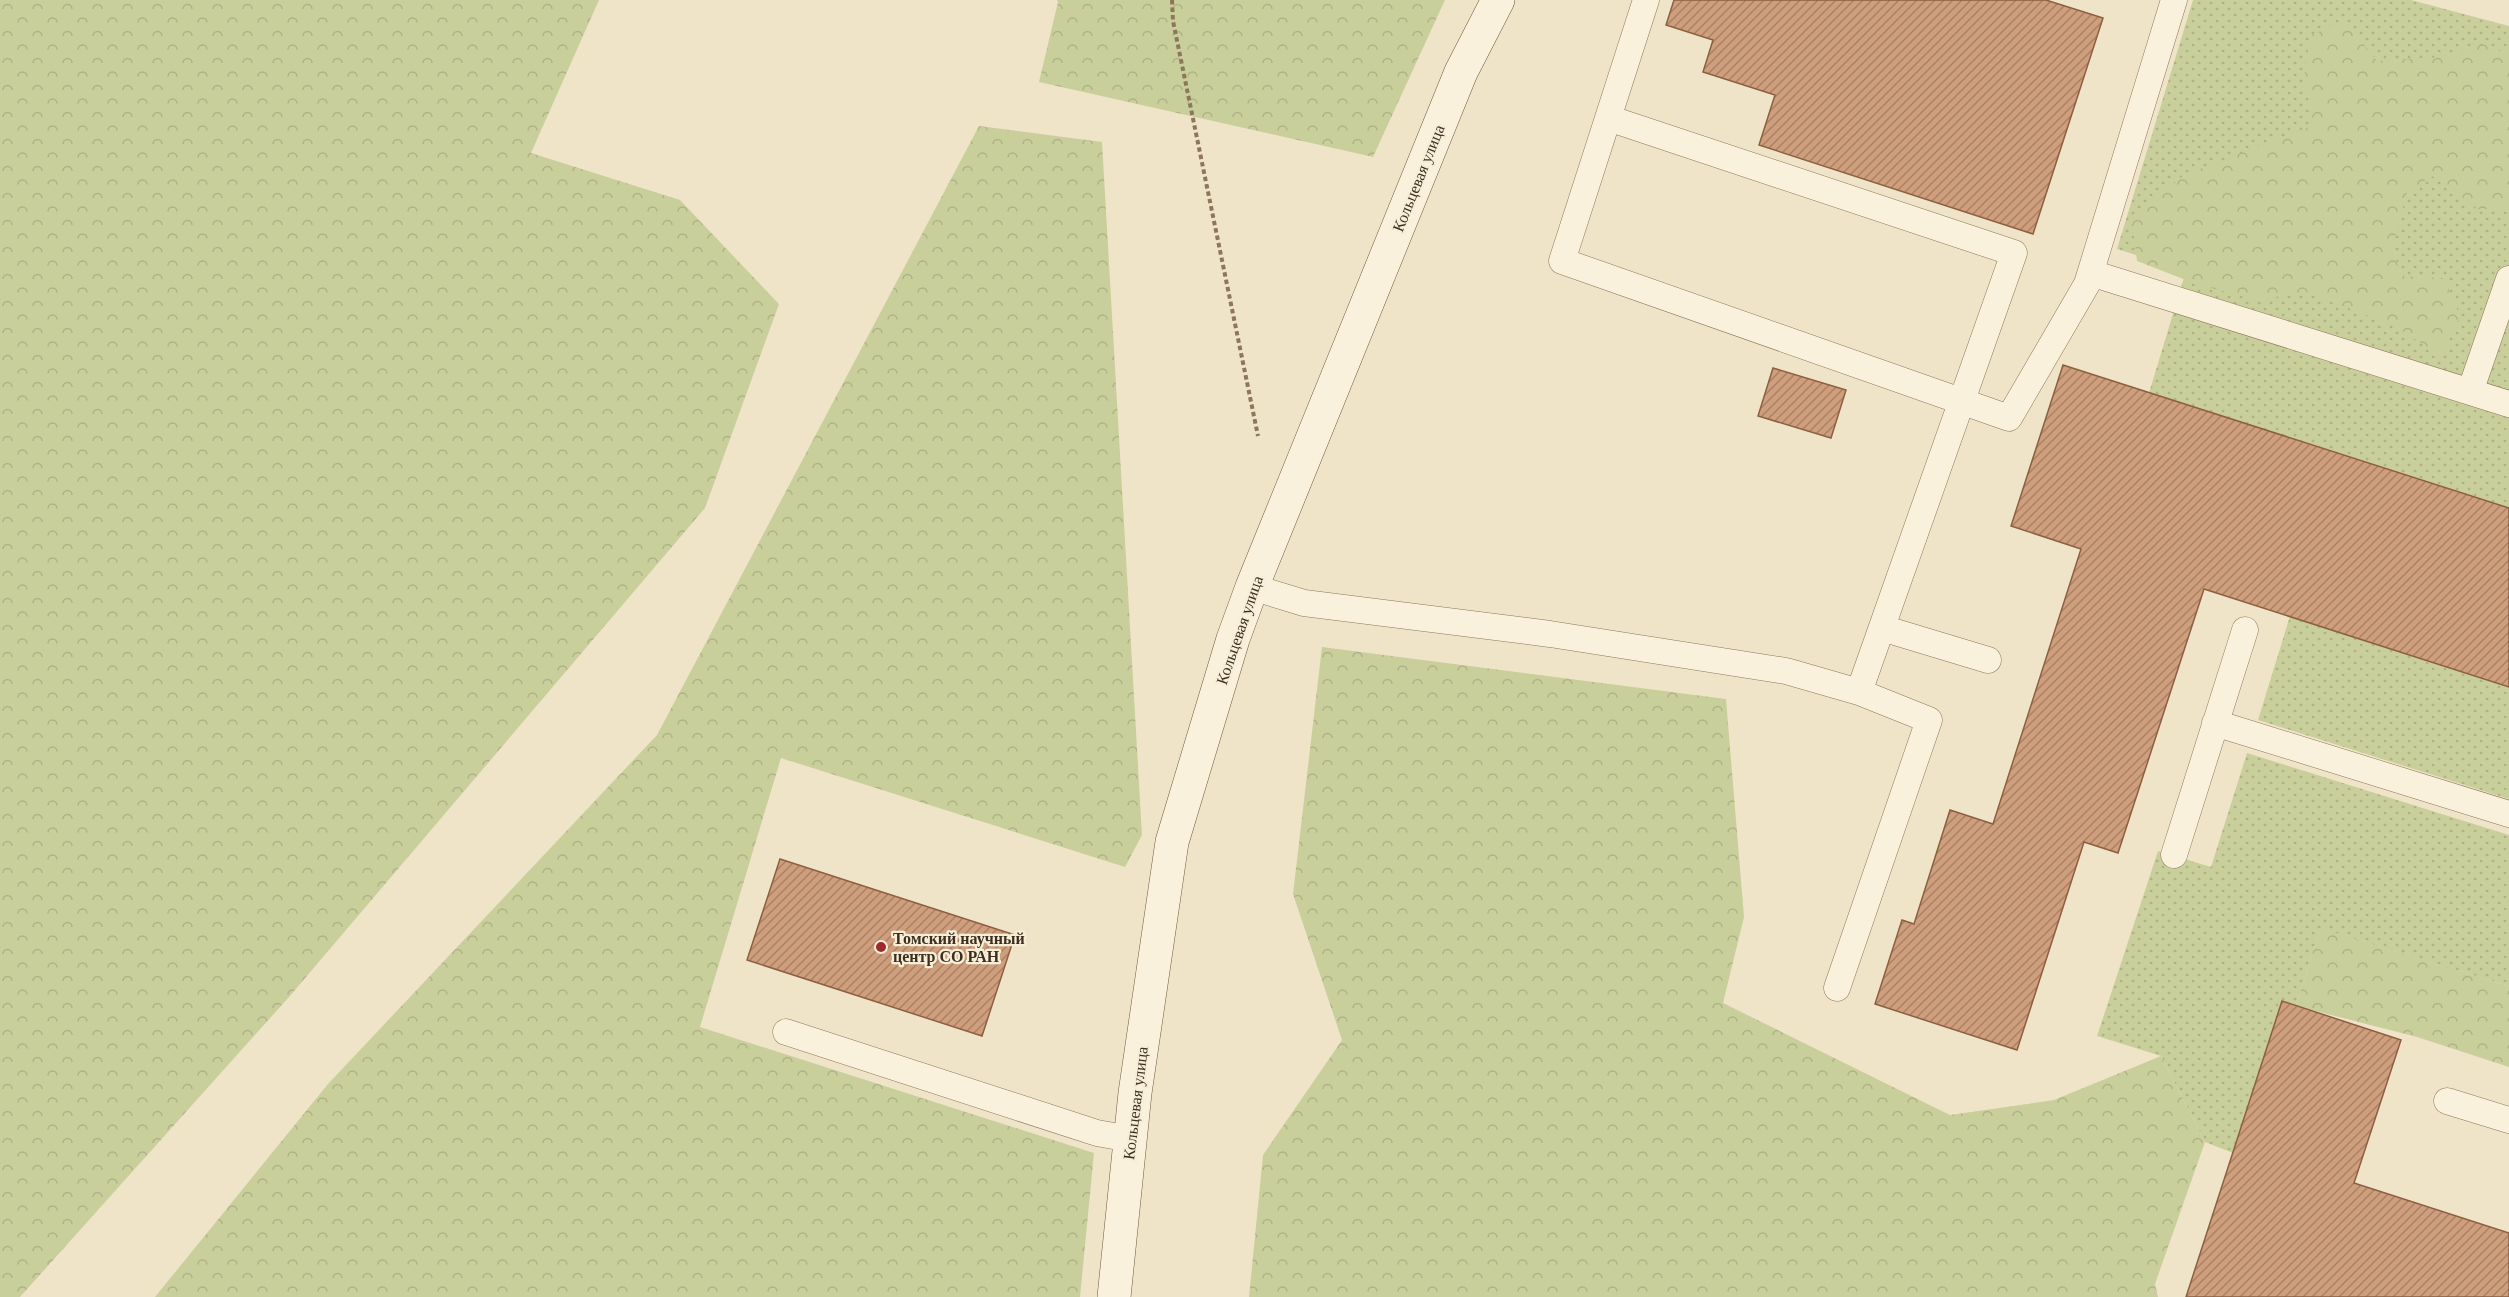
<svg xmlns="http://www.w3.org/2000/svg" width="2509" height="1297" viewBox="0 0 2509 1297" font-family="'Times New Roman',serif">
  <style>
    .grass { fill: url(#grass-dots) }
    .forest { fill: url(#forest-crowns) }
    .building { fill: url(#building-hatch); stroke: #8d5f41; stroke-width: 1.5 }
    .lines { fill: none; stroke-linecap: round; stroke-linejoin: round }
    .lane-casing { stroke: #8d765c; stroke-width: 27 }
    .secondary-casing { stroke: #6f573f; stroke-width: 34 }
    .path { stroke: #8d765c; stroke-width: 4; stroke-dasharray: 4.5 3; stroke-linecap: butt }
    .lane { stroke: #faf1dc; stroke-width: 26 }
    .secondary { stroke: #faf1dc; stroke-width: 33 }
    .poi-dot { fill: #9e2a2b; stroke: #f7eed8; stroke-width: 2 }
    .labels { text-anchor: middle; stroke-width: 4.5; stroke-linejoin: round; paint-order: stroke }
    .street-label { font-size: 16px; fill: #3d2e20; stroke: #f7eed8 }
    .poi-label { font-size: 16px; font-weight: bold; fill: #3d2e20; stroke: #f7eed8; text-anchor: start }
  </style>
  <defs>
    <pattern id="grass-dots" width="8" height="8" patternUnits="userSpaceOnUse" patternTransform="scale(1.5)"><rect width="8" height="8" fill="#c9cf9b"/><path d="M2 2h.1M6 6h.1" fill="none" stroke="#aeb285" stroke-width="1.8" stroke-linecap="round"/></pattern>
    <pattern id="forest-crowns" width="20" height="18" patternUnits="userSpaceOnUse" patternTransform="scale(1.5)"><rect width="20" height="18" fill="#c9cf9b"/><path d="M2 6a3 3 0 1 1 6 0M12 15a3 3 0 1 1 6 0" fill="none" stroke="#aeb285"/></pattern>
    <pattern id="building-hatch" width="6" height="6" patternUnits="userSpaceOnUse" patternTransform="scale(1.5)"><rect width="6" height="6" fill="#cf9f7d"/><path d="M-1 1l2-2M0 6l6-6M5 7l2-2" fill="none" stroke="#a98266"/></pattern>
  </defs>
  <rect width="100%" height="100%" fill="#f0e4c8"/>
  <path class="grass" d="M2193 0H2411L2509 26V508L2149 393 2186 271 2117 249Z
    M2290 616 2509 687V799L2258 720Z
    M2247 753 2509 835V986L2320 929 2296 1006 2233 1153 2205 1142 2161 1056 2097 1036 2158 851 2211 867Z"/>
  <path class="forest" d="M0 0H599L531 153 680 200 779 304 705 508 289 997 20 1297H0Z
    M1057 0H1445L1373 157 1039 82 1058 2Z
    M2344 20 2377 61 2441 57 2485 43 2509 56V198L2506 209H2478L2432 176 2407 192 2393 245 2400 276 2444 278 2460 316 2442 356 2392 325 2307 292 2257 300 2196 284 2137 261 2132 218 2184 175 2314 125 2304 78 2310 36Z
    M979 126 1102 142 1142 835 1125 867 781 758 700 1027 1094 1153 1080 1297H155L328 1084 657 735Z
    M1322 647 1726 699 1744 917 1723 1003 1950 1115 2054 1100 2161 1056 2205 1142 2155 1284 2158 1297H1249L1263 1155 1342 1040 1293 894Z
    M2320 928 2509 986V1067L2417 1037 2296 1006Z"/>
  <path class="building" d="M1674 0H2046L2103 18 2033 234 1759 145 1775 95 1703 72 1713 40 1666 25Z
    M2063 365 2509 508V687L2204 589 2118 853 2084 842 2017 1050 1875 1004 1902 920 1914 924 1950 810 1993 824 2081 549 2011 526Z
    M1773 368 1846 390 1831 438 1758 416Z
    M780 859 1015 935 982 1036 747 960Z
    M2282 1001 2401 1040 2354 1183 2509 1233V1297H2186Z"/>
  <g class="lines">
    <defs>
      <path id="lane" d="M1646 0 1562 261 2009 418 2087 284 2174 0
        M1608 118 2014 253 1859 692
        M2091 273 2509 404
        M2470 392 2509 279
        M1252 587 1304 603 1550 634 1786 671 1859 692 1929 720 1837 988
        M1882 628 1988 660
        M2215 723 2509 814
        M2174 855 2245 630
        M786 1032 1097 1133 1130 1139
        M2447 1101 2509 1120"/>
      <path id="secondary" d="M1114 1297 1135 1093 1172 842 1233 639 1252 587 1461 72 1498 0"/>
    </defs>
    <use href="#lane" class="lane-casing"/>
    <use href="#secondary" class="secondary-casing"/>
    <path class="path" d="M1172 0 1173 21 1258 436"/>
    <use href="#lane" class="lane"/>
    <use href="#secondary" class="secondary"/>
  </g>
  <circle class="poi-dot" cx="881" cy="947" r="6"/>
  <g class="labels">
    <g class="street-label">
      <text transform="translate(1418 178) rotate(-68)" y="6">Кольцевая улица</text>
      <text transform="translate(1239 630) rotate(-71)" y="6">Кольцевая улица</text>
      <text transform="translate(1135 1103) rotate(-83)" y="6">Кольцевая улица</text>
    </g>
    <g class="poi-label">
      <text x="893" y="944">Томский научный<tspan x="893" dy="18">центр СО РАН</tspan></text>
    </g>
  </g>
</svg>
